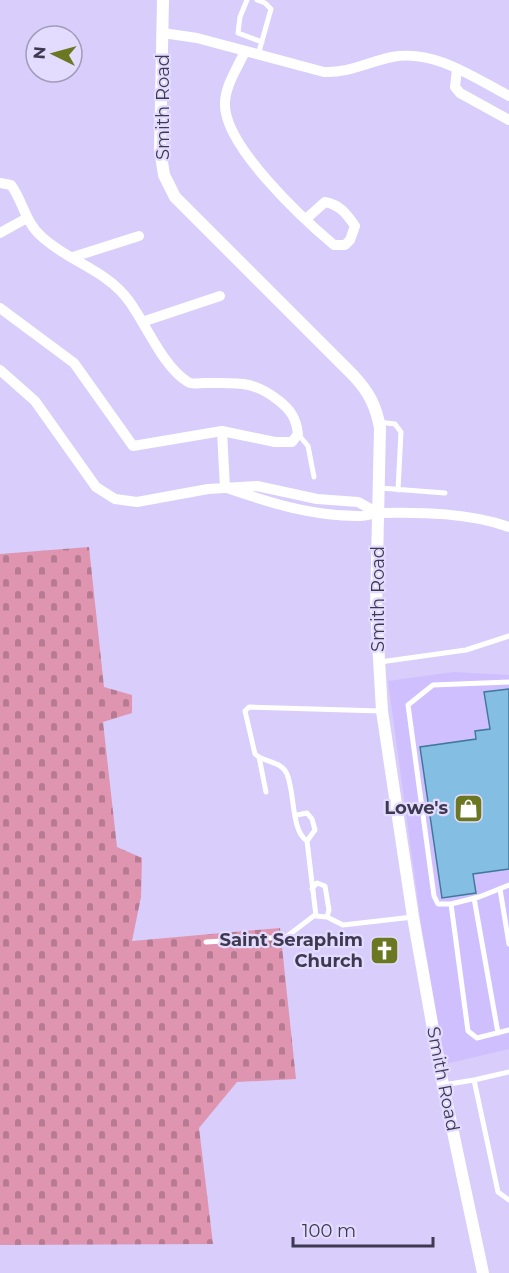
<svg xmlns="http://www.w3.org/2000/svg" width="509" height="1273" viewBox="0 0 509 1273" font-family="Montserrat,sans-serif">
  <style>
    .built { fill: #cfbffe }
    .cemetery { fill: url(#cemetery-stones) }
    .building { fill: #84bfe3; stroke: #40799b; stroke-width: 1.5 }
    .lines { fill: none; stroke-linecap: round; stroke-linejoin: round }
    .service { stroke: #fff; stroke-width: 5 }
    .minor { stroke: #fff; stroke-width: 10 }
    .tertiary { stroke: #fff; stroke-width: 12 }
    .labels { text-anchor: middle; stroke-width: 4.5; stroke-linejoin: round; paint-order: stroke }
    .street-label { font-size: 18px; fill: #3f3950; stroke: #e4dcff }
    .poi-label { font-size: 18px; font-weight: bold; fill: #3f3950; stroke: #e4dcff; text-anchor: end }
  </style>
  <defs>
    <pattern id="cemetery-stones" width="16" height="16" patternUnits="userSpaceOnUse" patternTransform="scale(1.5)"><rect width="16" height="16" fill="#df95b0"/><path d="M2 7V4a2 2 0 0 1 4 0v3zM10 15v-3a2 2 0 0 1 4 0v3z" fill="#b67b92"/></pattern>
  </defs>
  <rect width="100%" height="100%" fill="#d8cdfb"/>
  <path class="built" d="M454 672 509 675V1049L445 1064 422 930 388 681Z"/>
  <path class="cemetery" d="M89 547 104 687 132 695V713L103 722 117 847 142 858 141 897 132 941 280 928 296 1079 237 1082 199 1128 213 1244 0 1245V554Z"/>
  <path class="building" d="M509 689V869L473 874 476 893 442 898 420 747 476 739 475 731 490 729 484 692Z"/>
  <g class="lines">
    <path class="service" d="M247 0 240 17 238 33 262 42
      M257 0 265 3 271 9 258 55
      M379 422 395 424 401 432 398 490
      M298 434 308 446 314 477
      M380 488 445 493
      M380 662 466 650 509 636
      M381 711 249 707 245 711 255 754C265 763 282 761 287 774 295 793 291 831 307 841L316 916 327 917 343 925 413 917
      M259 757 266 792
      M297 815 307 813 312 819 315 830 307 841
      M509 885 479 897 451 904 468 1031 477 1038 509 1030
      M312 889 317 883 325 886 329 910 327 917
      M500 889 509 944
      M474 898 498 1033
      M451 904H438L434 896 408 705 433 685 509 682
      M206 942 286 937 315 915
      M509 1072 474 1080 498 1192 509 1200
      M443 1085 474 1080"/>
    <path class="minor" d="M163 33 197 38 324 72C349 73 368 62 392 57 434 49 473 77 509 96
      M245 51C238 67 226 84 225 102 222 144 303 219 334 245H345L350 240 355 226C346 213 340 205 325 202L306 219
      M457 69 455 87 460 93 509 120
      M0 183 11 185C23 201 25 222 41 236 67 261 107 270 129 301 146 324 163 367 188 382 192 385 199 383 205 383 237 383 252 380 278 400 291 410 296 418 298 434L292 442H275L222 431 133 446 74 363 0 308
      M0 233 27 218
      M73 257 139 236
      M142 322 220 296
      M0 370 35 401 96 487 115 499 137 502 208 489 257 486 317 499 358 502 378 513
      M222 431 225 488
      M227 488C271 503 311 516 358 516 366 517 373 513 380 513 422 512 470 513 509 527"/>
    <path class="tertiary" d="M163 0 160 149 164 175 175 197 353 375C368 391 376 405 380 428L376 608 382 711 413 917 443 1085 483 1273"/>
  </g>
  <defs>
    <symbol id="shop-square" viewBox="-11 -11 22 22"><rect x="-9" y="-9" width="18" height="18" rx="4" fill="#6c7722" stroke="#e4dcff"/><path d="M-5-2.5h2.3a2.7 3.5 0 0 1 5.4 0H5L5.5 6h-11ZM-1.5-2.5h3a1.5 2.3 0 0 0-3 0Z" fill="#fff"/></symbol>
    <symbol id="church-square" viewBox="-11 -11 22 22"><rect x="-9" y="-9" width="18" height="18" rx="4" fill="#6c7722" stroke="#e4dcff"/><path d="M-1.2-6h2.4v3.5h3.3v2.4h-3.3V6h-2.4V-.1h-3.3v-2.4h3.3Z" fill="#fff"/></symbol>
  </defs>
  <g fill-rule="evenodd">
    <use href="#shop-square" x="452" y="792" width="33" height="33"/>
    <use href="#church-square" x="368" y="934" width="33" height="33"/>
  </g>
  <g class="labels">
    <g class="street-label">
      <text transform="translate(163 107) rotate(-90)" y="6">Smith Road</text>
      <text transform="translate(378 599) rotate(-90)" y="6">Smith Road</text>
      <text transform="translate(443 1079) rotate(79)" y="6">Smith Road</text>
    </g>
    <g class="poi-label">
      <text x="448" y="814">Lowe's</text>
      <text x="363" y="946">Saint Seraphim<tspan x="363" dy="21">Church</tspan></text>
    </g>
  </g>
  <g transform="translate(54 54) rotate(275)"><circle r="28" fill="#e4dcff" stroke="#a29bb9" stroke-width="1.5"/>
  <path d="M0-4.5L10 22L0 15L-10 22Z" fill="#6c7722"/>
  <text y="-9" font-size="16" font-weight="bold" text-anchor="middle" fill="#3f3950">N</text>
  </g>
  <path d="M293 1237v9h140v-9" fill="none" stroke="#3f3950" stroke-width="3"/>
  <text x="302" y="1237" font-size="18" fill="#3f3950" stroke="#e4dcff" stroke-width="4.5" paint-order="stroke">100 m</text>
</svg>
